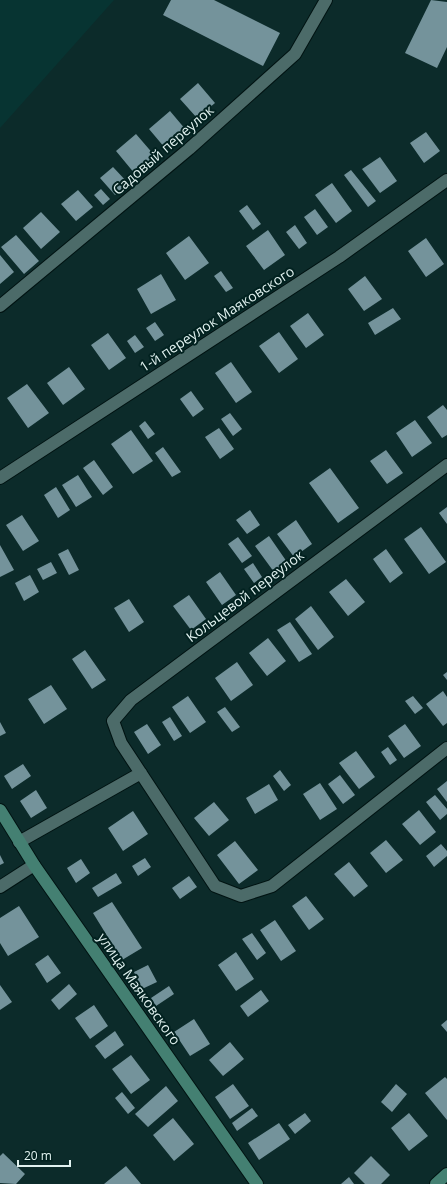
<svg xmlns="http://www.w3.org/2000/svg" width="447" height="1184" viewBox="0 0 447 1184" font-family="'Open Sans',sans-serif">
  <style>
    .built { fill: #073432 }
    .building { fill: #74939b }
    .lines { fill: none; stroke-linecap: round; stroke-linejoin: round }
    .street-casing { stroke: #001312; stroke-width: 14 }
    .secondary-casing { stroke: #001312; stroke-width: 14 }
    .street { stroke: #4c6b69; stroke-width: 12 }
    .secondary { stroke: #448072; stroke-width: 12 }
    .labels { text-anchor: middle; stroke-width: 4; stroke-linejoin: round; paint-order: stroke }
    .street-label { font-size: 14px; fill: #e1f2f0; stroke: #022220 }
  </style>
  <rect width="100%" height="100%" fill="#0c2b2a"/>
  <path class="built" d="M0 0H114L0 128Z"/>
  <path class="building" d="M171 0H214L280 33 263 66 163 15Z
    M431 0 447 2V47L437 68 405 53Z
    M198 83 215 103 197 118 180 99Z
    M170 111 186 130 165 148 149 129Z
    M426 132 440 151 424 163 410 143Z
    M136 134 155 156 135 174 116 151Z
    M380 157 397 181 380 193 362 169Z
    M113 167 128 183 115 195 100 178Z
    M351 170 376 201 368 207 344 175Z
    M332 183 352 211 336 223 315 195Z
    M101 189 110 199 103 205 94 195Z
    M78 190 93 207 76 221 61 204Z
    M247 205 261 224 253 230 239 211Z
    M315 209 328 227 317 235 304 217Z
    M41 212 60 232 41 249 23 228Z
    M295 225 307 243 299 249 286 232Z
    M268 230 285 255 264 270 246 246Z
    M16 235 39 261 24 274 1 247Z
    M189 236 209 263 185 280 166 253Z
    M426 238 444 264 426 277 408 251Z
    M0 255 14 272 0 284Z
    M221 271 233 288 226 292 214 276Z
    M161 274 176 300 151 314 137 289Z
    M365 276 382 299 364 311 348 289Z
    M393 308 401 319 375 335 368 323Z
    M308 313 324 335 306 348 290 326Z
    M155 322 164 335 155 341 146 328Z
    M279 332 298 359 279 373 259 346Z
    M108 333 126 358 109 370 91 345Z
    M135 335 144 347 135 353 127 341Z
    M231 362 252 392 236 403 215 373Z
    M69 367 85 389 63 405 47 383Z
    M27 384 49 413 28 428 7 398Z
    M191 391 204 409 193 417 180 399Z
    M443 405 447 410V435L442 438 427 417Z
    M230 413 242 429 233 436 221 419Z
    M415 420 432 443 412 457 396 433Z
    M145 421 155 434 148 439 139 426Z
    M219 428 234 449 220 459 205 437Z
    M131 430 153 461 133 474 111 444Z
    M163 447 181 472 172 477 155 453Z
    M386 450 403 473 387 484 370 461Z
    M94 460 113 487 103 495 83 468Z
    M330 468 359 508 338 523 309 483Z
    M78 475 92 497 76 507 62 485Z
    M56 487 70 510 58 518 44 495Z
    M447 507V524L439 513Z
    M250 510 260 525 247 534 236 520Z
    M22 515 39 541 23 551 6 525Z
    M296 520 312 544 294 557 277 534Z
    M421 527 446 562 429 574 404 539Z
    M269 536 287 562 274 572 255 546Z
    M238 537 252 556 242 563 228 544Z
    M0 545 14 570 0 577Z
    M68 549 79 570 69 575 58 554Z
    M386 549 403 573 390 583 373 559Z
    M51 562 57 573 43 580 37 569Z
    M253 563 262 577 254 583 244 569Z
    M220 572 236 595 222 605 206 582Z
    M30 575 39 592 24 601 15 583Z
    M346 579 365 602 348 616 329 592Z
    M189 595 206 619 191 630 173 606Z
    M129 599 144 622 129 632 114 608Z
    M311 606 334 637 318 650 295 619Z
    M290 622 312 654 299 662 277 630Z
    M268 638 286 661 267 676 249 653Z
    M85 650 106 680 92 689 72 659Z
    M237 662 253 685 231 701 215 678Z
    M447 672V680L443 675Z
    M51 685 67 709 44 724 28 699Z
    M443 691 447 697V723L443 726 426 704Z
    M188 696 206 722 190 733 172 707Z
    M413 696 423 708 415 714 405 701Z
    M225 707 240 727 232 732 217 712Z
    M170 717 182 736 174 741 162 722Z
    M0 722 6 733 0 736Z
    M147 724 161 745 148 754 134 732Z
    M405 724 421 746 404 758 388 736Z
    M388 747 397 760 390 765 381 752Z
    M356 751 375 777 359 789 339 763Z
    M23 764 31 776 12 789 4 776Z
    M280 770 291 785 284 791 273 776Z
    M340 775 355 795 343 804 328 784Z
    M447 781V802L437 789Z
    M320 783 337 809 320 820 303 794Z
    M269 784 278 800 255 814 246 798Z
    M36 790 47 808 31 818 20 801Z
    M435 795 447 809V814L440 820 426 802Z
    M214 802 229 820 209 836 194 818Z
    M419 810 436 832 420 845 402 824Z
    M133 811 148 834 123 851 108 828Z
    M386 840 403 860 386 873 370 853Z
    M235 841 258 870 239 884 217 855Z
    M441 844 447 851V856L434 867 426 856Z
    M0 855 4 863 0 865Z
    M145 858 151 867 138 876 132 866Z
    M81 859 90 873 76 883 67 868Z
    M349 862 368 886 354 897 334 874Z
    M116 873 122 883 98 897 92 888Z
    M189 876 197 887 180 899 172 888Z
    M306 896 324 919 309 930 292 906Z
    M112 902 142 948 122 960 93 913Z
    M19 906 39 937 8 956 0 943V918Z
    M275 920 296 951 281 961 260 930Z
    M252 933 266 953 257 960 242 939Z
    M236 952 254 979 236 991 218 965Z
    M48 955 61 973 47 983 35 964Z
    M148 965 157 982 142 989 134 972Z
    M69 984 77 994 59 1010 51 1000Z
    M0 985 12 1002 0 1010Z
    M169 986 174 994 156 1006 151 998Z
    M261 990 269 1001 248 1017 240 1006Z
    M94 1005 108 1026 90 1039 75 1018Z
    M194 1019 210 1044 190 1056 174 1032Z
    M447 1020V1032L441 1025Z
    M115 1031 124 1045 105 1059 95 1046Z
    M230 1042 244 1059 223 1076 209 1060Z
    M131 1055 150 1080 131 1094 112 1069Z
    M445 1077 447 1079V1120L425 1093Z
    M233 1084 249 1106 230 1119 215 1097Z
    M396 1084 407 1094 392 1112 381 1102Z
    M166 1086 178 1101 148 1127 135 1114Z
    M122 1092 135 1108 128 1114 115 1098Z
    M252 1108 258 1116 237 1131 232 1123Z
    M305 1113 311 1121 295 1134 288 1125Z
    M409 1113 428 1136 409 1151 391 1128Z
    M173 1118 194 1144 174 1161 153 1135Z
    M279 1123 290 1139 259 1160 248 1143Z
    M3 1153 25 1174 16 1184 0 1183V1156Z
    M371 1156 390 1175 381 1184H365L354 1173Z
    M126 1166 141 1184H104Z
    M349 1177 354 1184H341Z"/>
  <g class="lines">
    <defs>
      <path id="street" d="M0 306 189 149 295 54 326 0
        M447 465 131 700 113 721 121 743 215 886 241 896 272 886 447 748
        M0 478 339 257 447 180
        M19 842 141 773
        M0 887 34 865"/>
      <path id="secondary" d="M0 810 34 865 257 1184
        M436 1184 447 1174"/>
    </defs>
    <use href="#street" class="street-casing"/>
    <use href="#secondary" class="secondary-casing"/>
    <use href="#street" class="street"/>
    <use href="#secondary" class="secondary"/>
  </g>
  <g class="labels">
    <g class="street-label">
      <text transform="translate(163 150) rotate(-41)" y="5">Садовый переулок</text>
      <text transform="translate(217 319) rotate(-33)" y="5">1-й переулок Маяковского</text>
      <text transform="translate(245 596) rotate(-37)" y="5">Кольцевой переулок</text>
      <text transform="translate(139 989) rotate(55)" y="5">улица Маяковского</text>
    </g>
  </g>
  <path d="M18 1160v6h52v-6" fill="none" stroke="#e1f2f0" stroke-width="2"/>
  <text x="24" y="1160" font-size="12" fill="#e1f2f0" stroke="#022220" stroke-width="3" paint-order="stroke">20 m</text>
</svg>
